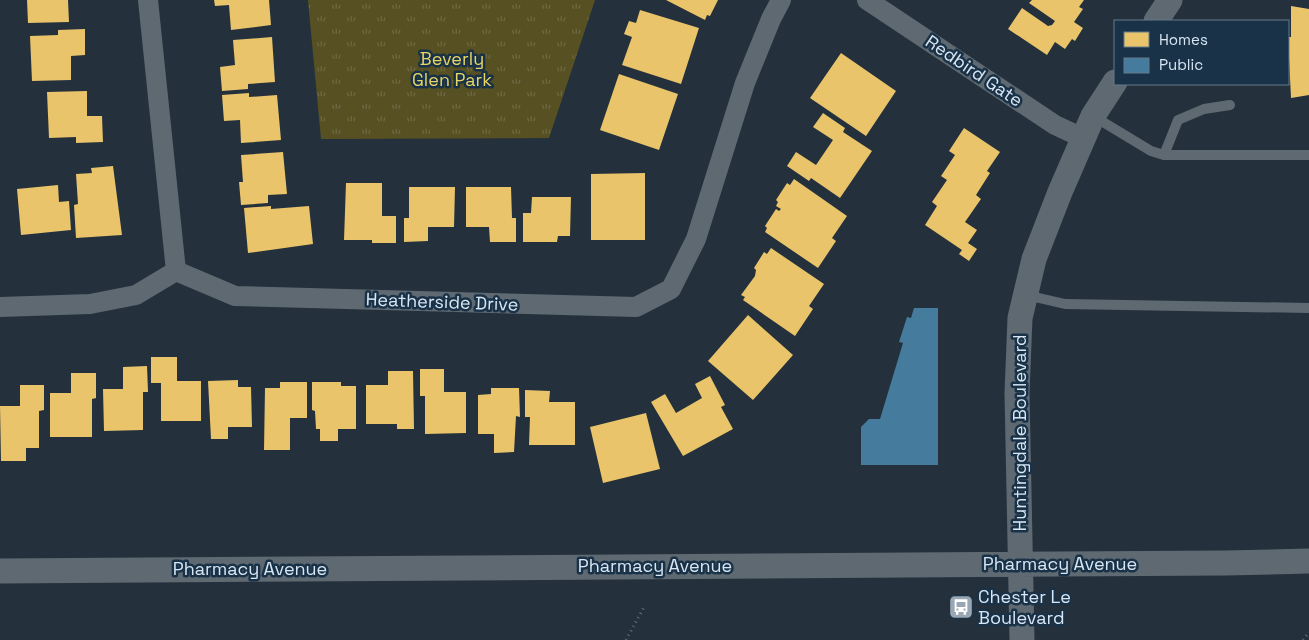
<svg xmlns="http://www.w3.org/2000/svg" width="1309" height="640" viewBox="0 0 1309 640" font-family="'Space Grotesk',sans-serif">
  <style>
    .grass { fill: url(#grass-tufts) }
    .homes { fill: #e9c46a }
    .public { fill: #457b9d }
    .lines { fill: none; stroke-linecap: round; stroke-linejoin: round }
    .path { stroke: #626c74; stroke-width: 3; stroke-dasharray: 1 4; stroke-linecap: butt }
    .service { stroke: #5f6972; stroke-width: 10 }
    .minor { stroke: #5f6972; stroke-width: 20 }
    .tertiary { stroke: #5f6972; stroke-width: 25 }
    .labels { text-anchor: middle; stroke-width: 5; stroke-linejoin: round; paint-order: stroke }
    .park-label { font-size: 18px; fill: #e7d565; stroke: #193247 }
    .street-label { font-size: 18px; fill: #d8e6f4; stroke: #193247 }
    .poi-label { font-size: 18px; fill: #d8e6f4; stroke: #193247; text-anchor: start }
  </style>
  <defs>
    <pattern id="grass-tufts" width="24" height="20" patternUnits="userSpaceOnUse" patternTransform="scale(1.25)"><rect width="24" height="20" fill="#565022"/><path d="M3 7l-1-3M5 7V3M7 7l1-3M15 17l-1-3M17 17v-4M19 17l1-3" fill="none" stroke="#6e6943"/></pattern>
  </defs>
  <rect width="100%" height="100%" fill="#24313c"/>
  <path class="grass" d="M308 0H595L549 138 321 139Z"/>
  <path class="homes" d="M27 0H68L69 22 28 23Z
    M214 0H269L271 25 231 30 229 5 215 6Z
    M666 0H718L710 16 707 15 705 20Z
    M1032 0H1084L1079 7 1083 9 1074 22 1083 28 1075 41 1072 39 1065 49 1055 42 1047 55 1008 29 1022 8 1048 26 1052 25 1055 21 1029 3Z
    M1291 6 1309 9V95L1291 98 1288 37H1291Z
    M640 10 699 28 681 84 622 65 632 37 624 34 629 21 636 23Z
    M85 29V55L71 56V80L32 81 30 36 58 35V30Z
    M272 37 275 82 248 84V89L222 91 220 67 235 65 233 40Z
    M841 53 896 91 866 136 810 98Z
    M619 74 678 94 659 150 600 130Z
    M87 91V116H102L103 142 76 143V137L49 138 47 92Z
    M249 93V97L277 95 281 140 241 143 240 120 224 121 222 95Z
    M823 113 845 128 843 132 872 151 840 198 811 178 809 181 787 166 796 152 816 165 833 140 813 127Z
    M964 128 1000 152 987 171 990 173 976 195 981 199 965 222 977 230 968 243 977 249 969 261 959 254 962 250 925 225 937 206 932 202 947 180 941 176 955 155 949 151Z
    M283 152 287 194 268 195V203L241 205 239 182H243L241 155Z
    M113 166 122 235 76 238 74 205 78 204 76 174 92 173 91 168Z
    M645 173V240H591V174Z
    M794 179 847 216 832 238 836 241 818 268 765 232 767 228 765 226 776 209 779 211 781 209 776 206 778 202 776 200 787 183 790 185Z
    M346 183H382V216H396V243H372V240H344Z
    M58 185 59 202 69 201 71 230 21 235 17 189Z
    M409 187H455L454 227H428V241L404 242V218H409Z
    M466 187H511L512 218H516V242H490L489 227H466Z
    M532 197H571L570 236H558L557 242H523V213H531Z
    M271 206V209L309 206 313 244 248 253 244 208Z
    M771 248 824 284 809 306 813 309 795 336 743 300 745 297 741 295 755 276 756 270 754 268 764 252 767 254Z
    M748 315 793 355 753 400 708 361Z
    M151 357H177V381H201V421H161V383H151Z
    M147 366 148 392H143V430L104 431 103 389H123V367Z
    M420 369H444V392H466V433L425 434V396H420Z
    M388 371H413L414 429H397V424H366V385H388Z
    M71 373H96V398L92 399V437H50V393H71Z
    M710 376 725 405 721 407 733 429 683 456 651 402 665 394 676 413 702 398 695 384Z
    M238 380V387H251L252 427H228V439H211L208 381Z
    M280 382H307V418H290V450H264L265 388H280Z
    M312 382H341V386H356V429H338V441H320V429H316L315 411 312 410Z
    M20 385H44V410L39 411V448H26V461H1L0 406H20Z
    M491 388H519L520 417 516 416 514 452 494 453V434H478V395L491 394Z
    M525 390 550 391 549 402H575V445H529L530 417H525Z
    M646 413 660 469 603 483 590 427Z"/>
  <path class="public" d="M914 308H938V465H861V427L869 419H880L903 343 899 342 907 317 911 318Z"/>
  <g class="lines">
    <path class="path" d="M626 640 644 607
      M1303 640 1309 632"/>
    <path class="service" d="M1093 116 1151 151 1164 155H1309
      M1164 155 1178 120 1204 109 1230 105
      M1026 295 1065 304 1309 308"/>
    <path class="minor" d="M148 0 176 271 235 296 636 307 671 289 696 239 745 83 771 19 781 0
      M867 0 1055 125 1083 138
      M0 307 90 304 136 295 176 271"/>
    <path class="tertiary" d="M1156 21 1170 0
      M0 571 1225 563 1309 561
      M1022 640 1017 393 1020 318 1034 259 1060 192 1093 116 1115 82"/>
  </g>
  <defs>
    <symbol id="bus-square" viewBox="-11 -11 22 22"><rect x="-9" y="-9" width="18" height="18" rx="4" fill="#99a7b4" stroke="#193247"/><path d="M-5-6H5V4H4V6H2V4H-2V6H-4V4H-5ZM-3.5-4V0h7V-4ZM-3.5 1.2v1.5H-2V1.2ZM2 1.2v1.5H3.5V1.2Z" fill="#fff"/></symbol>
  </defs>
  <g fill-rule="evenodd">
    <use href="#bus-square" x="947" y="593" width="28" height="28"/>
  </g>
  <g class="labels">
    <g class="park-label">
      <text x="452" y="65">Beverly<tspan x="452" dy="21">Glen Park</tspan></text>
    </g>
    <g class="street-label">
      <text transform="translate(974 71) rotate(34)" y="6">Redbird Gate</text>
      <text transform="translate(442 302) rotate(2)" y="6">Heatherside Drive</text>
      <text transform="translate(1020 433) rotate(-90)" y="6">Huntingdale Boulevard</text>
      <text x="1060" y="570">Pharmacy Avenue</text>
      <text x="655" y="572">Pharmacy Avenue</text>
      <text x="250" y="575">Pharmacy Avenue</text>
    </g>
    <g class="poi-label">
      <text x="978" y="603">Chester Le<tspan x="978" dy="21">Boulevard</tspan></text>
    </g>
  </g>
  <rect x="1114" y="20" width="175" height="65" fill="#193247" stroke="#657a8c"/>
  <rect x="1124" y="32" width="25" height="15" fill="#e9c46a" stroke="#657a8c"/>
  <text x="1159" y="45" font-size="15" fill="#d8e6f4">Homes</text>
  <rect x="1124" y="58" width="25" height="15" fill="#457b9d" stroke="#657a8c"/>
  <text x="1159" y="70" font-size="15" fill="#d8e6f4">Public</text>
</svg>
